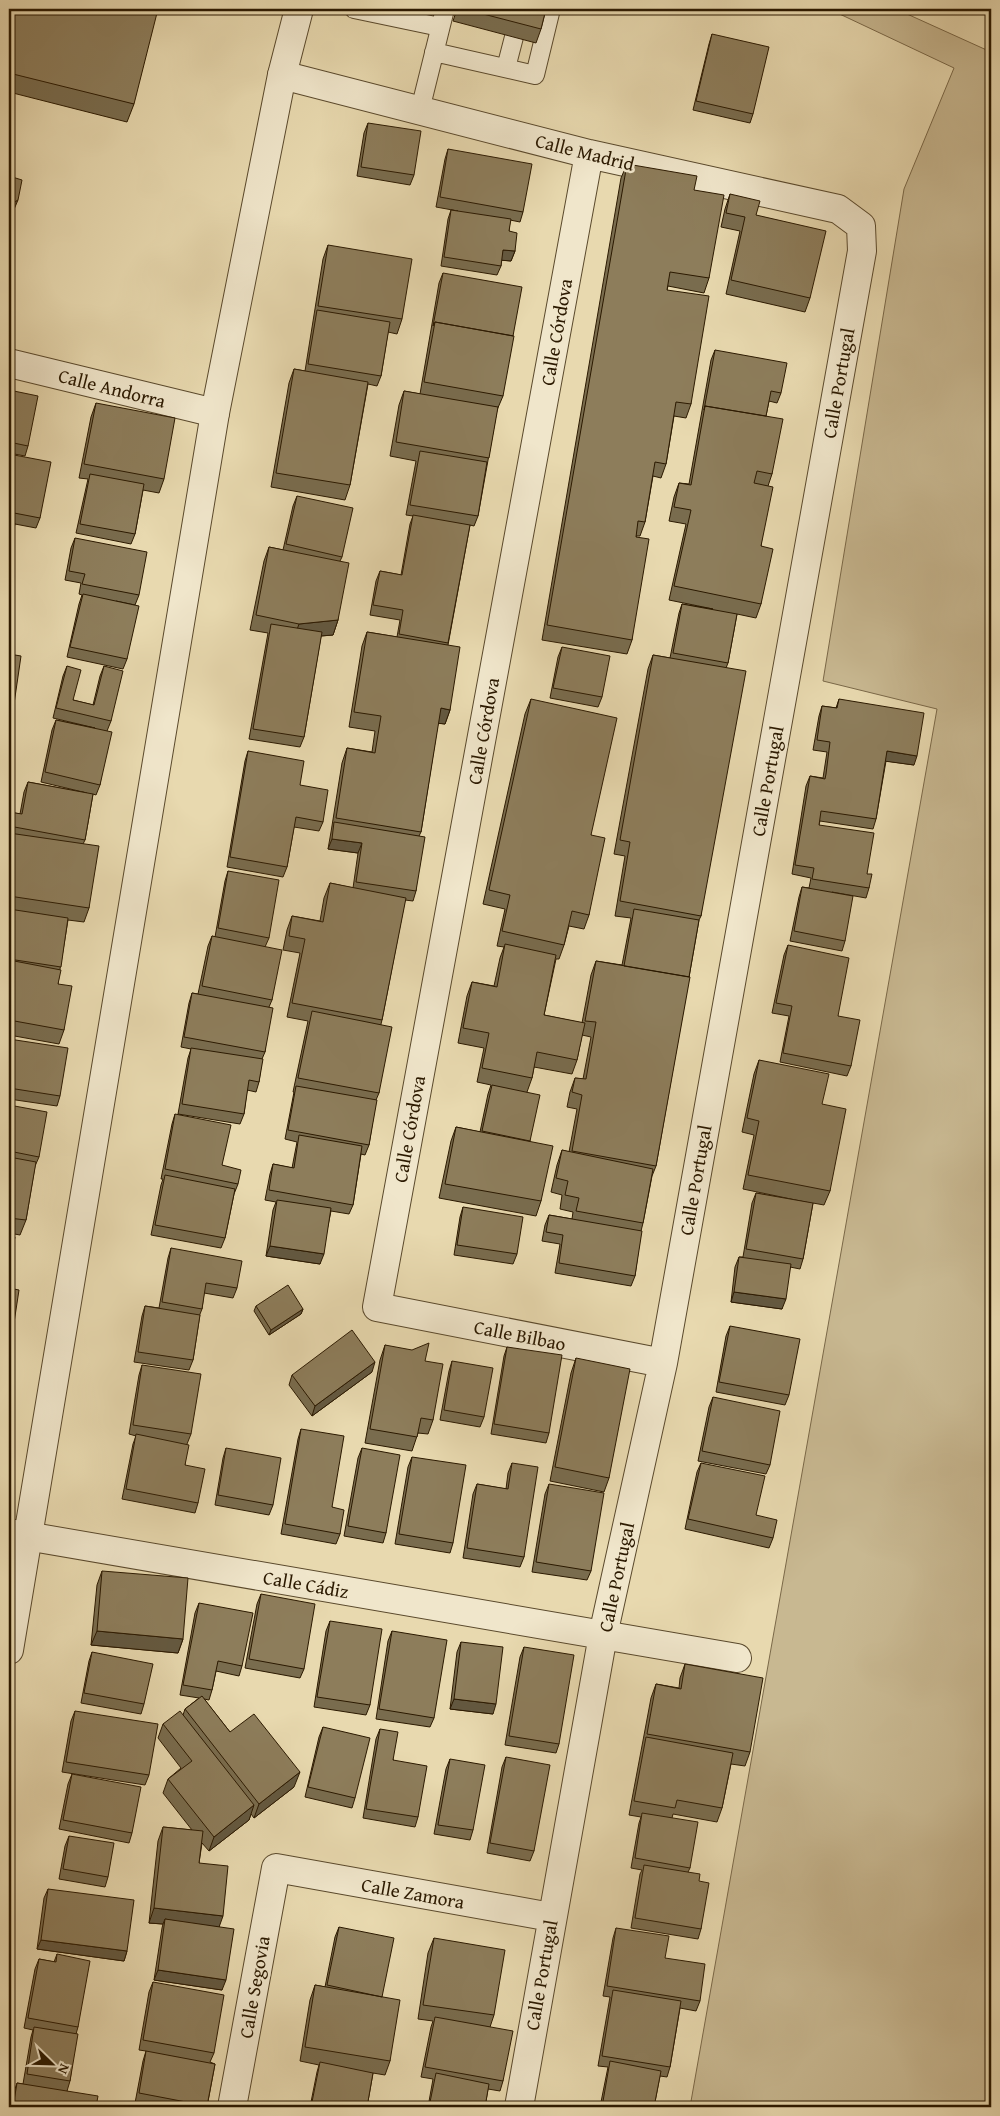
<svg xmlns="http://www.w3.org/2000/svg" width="1000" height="2116" viewBox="0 0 1000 2116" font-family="'Gentium Book Plus',serif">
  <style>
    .green { fill: #c8b891; stroke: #7a6848 }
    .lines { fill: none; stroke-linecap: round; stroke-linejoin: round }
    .service-casing { stroke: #5a492c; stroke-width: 20 }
    .minor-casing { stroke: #5a492c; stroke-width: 30 }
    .tertiary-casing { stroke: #5a492c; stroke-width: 30 }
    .service { stroke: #f0e6cb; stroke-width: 18 }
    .minor { stroke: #f0e6cb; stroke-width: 28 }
    .tertiary { stroke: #f0e6cb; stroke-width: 28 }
    .wall { fill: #796c4e; stroke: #2b1900 }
    .shaded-wall { fill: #635840; stroke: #2b1900 }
    .building { fill: #8d7d5b; stroke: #2b1900 }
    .labels { text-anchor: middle; stroke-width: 5; stroke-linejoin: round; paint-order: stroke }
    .street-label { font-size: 19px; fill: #2b1900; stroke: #f0e6cb }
  </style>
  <rect width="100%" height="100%" fill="#e8d9af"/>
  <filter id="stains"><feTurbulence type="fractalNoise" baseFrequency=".004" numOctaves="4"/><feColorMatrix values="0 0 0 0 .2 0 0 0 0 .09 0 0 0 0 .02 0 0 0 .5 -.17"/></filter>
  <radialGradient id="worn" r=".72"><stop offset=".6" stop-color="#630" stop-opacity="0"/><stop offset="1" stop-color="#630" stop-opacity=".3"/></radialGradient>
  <path class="green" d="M829 9H896L991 52V2107H690L937 709 823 681 904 189 954 68Z"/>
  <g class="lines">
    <defs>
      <path id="service" d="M354 9 440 27
        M434 52 535 75 551 9
        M506 68 514 37
        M420 110 445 9"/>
      <path id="minor" d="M282 75 589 154 838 209 861 226 862 251 663 1363 603 1635 519 2107
        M589 154 377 1307 663 1363
        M9 363 215 413
        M9 1533 737 1658
        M232 2107 276 1868 551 1917"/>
      <path id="tertiary" d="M9 1650 215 413 282 75 299 9"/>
    </defs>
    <use href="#service" class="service-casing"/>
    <use href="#minor" class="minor-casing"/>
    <use href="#tertiary" class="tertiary-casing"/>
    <use href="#service" class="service"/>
    <use href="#minor" class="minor"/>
    <use href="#tertiary" class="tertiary"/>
  </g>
  <path class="wall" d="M9 9 134 104 127 122 9 92Z
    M457 9H546L541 29 536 43 453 21Z
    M712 34 753 114 750 123 693 110 709 44Z
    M368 123 414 175 410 185 357 176 364 133Z
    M448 149 523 212 520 222 510 220 509 231 515 251 511 261 501 260V266L497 275 441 266 448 219 451 210 458 211 436 207 445 159Z
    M627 164 694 190 709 278 704 293 668 286 667 290 691 404 686 418 674 416 666 464 661 478 653 476 645 522 640 536H636L632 640 627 654 542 640 621 178Z
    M730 194 756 215 810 298 805 312 726 294 740 231 721 227 725 209Z
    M328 245 402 319 397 334 388 332 381 376 377 386 368 384 350 485 345 500 271 487 289 383 294 369 305 371 323 259Z
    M443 273 503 396 497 410 478 516 474 526 470 525 448 645 450 710 445 724 438 723 421 832 419 836 416 891 413 901 405 900 382 1020 381 1024 379 1093 376 1100 369 1145 365 1155 361 1154 353 1205 349 1214 331 1211 320 1264 266 1256 273 1210 276 1202 265 1200 270 1174 273 1164 292 1168 297 1142 285 1139 294 1092H293L308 1021 287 1017 300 953 283 950 287 930 292 916 320 921 324 898 330 883 353 888 358 853 328 849 331 832 342 763 347 748 372 752 375 731 349 727 362 646 367 632 397 637 400 620 370 615 376 581 380 571 401 575 410 524 413 516 406 515 416 461 390 456 399 405 404 391 420 394 439 283Z
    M715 350 781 393 777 403 769 401 766 416 772 474 768 486 761 546V604L756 618 737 614 728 663 726 668 701 916 699 920 656 1166 652 1176 643 1223 641 1231 635 1276 631 1286 555 1273 560 1244 542 1241 545 1225 549 1215 572 1219 573 1212 560 1209 562 1195 551 1192 557 1165 562 1150 569 1152 577 1109 567 1107 570 1092 575 1078 583 1079 591 1037 582 1035 577 1060 572 1074 534 1067 532 1078 527 1092 530 1142 541 1201 536 1216 439 1198 451 1141 456 1127 480 1132 488 1094 491 1085 477 1082 484 1048 458 1043 467 996 472 982 494 986 500 958 504 947 497 946 505 909 483 904 525 714 531 699 591 835 589 915 584 929 569 926 564 945 559 959H556L544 1015 582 1023 591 975 596 961 622 965 631 918 615 916 625 856 614 854 648 669 653 655 670 658 679 613 682 604 713 609 669 600 686 524 669 521 674 497 679 483 689 484 711 360Z
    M9 390 28 446 25 456 9 453Z
    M96 403 164 479 159 493 143 490 135 534 131 544 76 533 88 479 79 478 91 417Z
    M9 454 40 518 36 528 15 524 9 551Z
    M297 496 342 557 340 561 338 620 333 635 321 636 304 737 300 747 249 739 268 633 250 630 264 561 269 547 283 550 293 506Z
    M75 538 139 595 135 605 116 601 127 659 123 669 67 657 79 604 82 595 79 594 81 583 65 580 71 548Z
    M562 647 602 697 598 707 550 698 558 657Z
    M67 666 73 700 93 705 100 676 104 666 111 721 107 731 100 785 96 795 93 794 85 840 83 844 89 908 84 922 68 920 60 969 58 984 64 1030 59 1044 9 1035V812L20 814 24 792 28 782 87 793 41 782 52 730 56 720 95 728 53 718 63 676Z
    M839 699 914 765 886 761 876 819 873 829 820 821 819 825 867 874 869 888 866 898 832 892 845 941 842 951 790 941 799 897 802 887 809 888 811 878 792 874 806 786 810 776 823 778 827 752 813 750 819 716 822 706 836 708Z
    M248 751 300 785 323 822 319 831 294 827 287 867 283 877 227 867 245 761Z
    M228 871 269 938 265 947 272 1000 269 1007 265 1052 262 1059 259 1082 256 1092 247 1090 244 1114 240 1124 178 1114 188 1058 191 1049 181 1047 189 1003 192 993 198 994 208 946 212 936 215 937 225 881Z
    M788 945 838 1016 851 1066 847 1076 780 1062 789 1016 772 1013 784 955Z
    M9 1039 60 1096 57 1106 9 1099Z
    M759 1060 822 1104 830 1191 824 1205 813 1203 803 1259 800 1269 790 1267 782 1309 731 1302 735 1267 739 1257H743L752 1203 756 1193 810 1203 743 1189 754 1135 742 1132 754 1074Z
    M9 1105 39 1157 35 1166 26 1220 20 1235 9 1233Z
    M175 1114 222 1165 238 1184 234 1194 225 1238 221 1248 151 1235 161 1185 163 1179H161L172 1124Z
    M463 1207 517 1254 513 1264 454 1255 460 1217Z
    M171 1248 237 1288 233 1298 204 1293 202 1309 200 1314 193 1360 189 1370 134 1362 142 1316 145 1306 159 1308 168 1258Z
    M256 1306 303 1309 301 1314 269 1335 254 1311Z
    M730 1326 789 1395 785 1405 716 1392 726 1336Z
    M385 1345 425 1361 433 1420 428 1434 418 1433 412 1451 365 1443 380 1360Z
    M507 1347 549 1433 546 1443 491 1434 504 1356Z
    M576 1358 609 1478 604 1492 550 1481 571 1373Z
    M452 1361 484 1417 480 1427 440 1420 449 1371Z
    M142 1365 191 1434 187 1444 185 1465 198 1503 195 1513 122 1499 133 1444 136 1436 129 1434 139 1375Z
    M372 1372 312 1416 289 1385 292 1375Z
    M713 1397 770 1465 766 1474 698 1461 709 1407Z
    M301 1429 332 1507 340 1534 336 1544 281 1534 298 1439Z
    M226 1448 273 1505 269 1515 215 1505 223 1458Z
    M362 1448 386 1533 383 1543 344 1536 358 1458Z
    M412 1457 453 1543 450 1553 395 1544 408 1467Z
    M512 1463 524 1557 520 1567 463 1558 473 1494 477 1484 506 1489 508 1473Z
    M701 1463 756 1515 773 1538 769 1548 685 1529 697 1472Z
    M549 1484 591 1571 587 1580 532 1572 545 1494Z
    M102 1571 183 1639 178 1653 91 1645 97 1585Z
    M261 1594 304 1669 300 1678 245 1668 257 1604Z
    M199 1603 242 1666 239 1676 216 1671 212 1690 209 1700 204 1699 230 1732 294 1787 254 1818 251 1814 249 1820 209 1851 202 1843 199 1863 219 1926 222 1990 154 1980 162 1928 163 1924 149 1923 158 1841 163 1827 192 1830 163 1793 168 1779 181 1768 158 1738 163 1724 183 1715 185 1709 199 1698 180 1695 195 1613Z
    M330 1621 370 1705 366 1715 314 1707 326 1631Z
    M392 1631 434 1718 430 1727 376 1719 388 1641Z
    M461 1642 493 1714 450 1709 457 1652Z
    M524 1647 559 1744 556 1753 505 1745 520 1657Z
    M92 1652 144 1704 141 1714 81 1703 89 1661Z
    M685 1664 750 1752 745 1766 731 1764 722 1808 717 1822 673 1814 672 1818 690 1868 688 1872 699 1881 701 1929 698 1939 631 1928 640 1874 642 1870 631 1868 639 1823 641 1817 629 1815 651 1698 656 1684 679 1688 680 1678Z
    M75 1711 149 1775 145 1785 62 1772 71 1721Z
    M323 1727 355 1798 352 1808 305 1797 319 1737Z
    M380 1729 418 1817 415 1827 363 1818 376 1739Z
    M506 1757 534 1851 530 1861 487 1853 502 1767Z
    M450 1759 473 1830 470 1840 434 1834 446 1769Z
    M72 1774 132 1833 129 1843 59 1829 68 1784Z
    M69 1836 108 1877 105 1887 59 1879 65 1846Z
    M48 1889 127 1951 124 1961 37 1949 44 1898Z
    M339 1927 382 1997 390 2061 385 2075 373 2073 367 2107H310L317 2072 319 2065 300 2061 310 2000 315 1985 325 1987 335 1937Z
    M616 1928 665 1958 700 2001 696 2011 680 2008 670 2067 667 2077 660 2076 654 2107H600L608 2067 598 2066 610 1997 603 1996 613 1938Z
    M434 1938 494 2015 490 2027 503 2081 500 2091 488 2089 485 2107H428L433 2079 421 2077 431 2027 433 2021 418 2019 428 1953Z
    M57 1954 78 2027 76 2034 70 2081 67 2091 96 2107H11L14 2092 17 2083 23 2084 31 2037 33 2030 24 2028 35 1969 39 1959 54 1962Z
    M153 1982 214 2053 210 2062 215 2064 207 2107H158L135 2103 143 2061 146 2051 139 2050 149 1992Z"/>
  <path class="shaded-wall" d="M18 200 12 214 9 216V205Z
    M503 250 515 251 511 261 499 260Z
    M338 620 333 635 294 638 299 624Z
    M9 703 14 704 10 714 9 713Z
    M441 708 450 710 445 724 435 723Z
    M887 751 917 756 914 765 884 761Z
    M332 839 362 843 358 853 328 849Z
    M270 1246 324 1254 320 1264 266 1256Z
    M734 1292 786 1299 782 1309 731 1302Z
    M303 1309 301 1314 269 1335 271 1330Z
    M375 1362 372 1372 312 1416 315 1406Z
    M97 1631 183 1639 178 1653 91 1645Z
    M454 1699 496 1704 493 1714 450 1709Z
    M300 1772 294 1787 254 1818 259 1804Z
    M254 1805 249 1820 209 1851 214 1837Z
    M154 1908 223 1916 218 1930 165 1919 163 1924 149 1923Z
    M41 1940 127 1951 124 1961 37 1949Z
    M158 1970 226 1980 222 1990 154 1980Z"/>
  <path class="building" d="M9 9H158L134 104 9 73Z
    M464 9H546L541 29Z
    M712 34 769 47 753 114 696 101Z
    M368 123 421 131 414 175 361 167Z
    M448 149 532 164 523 212 440 197Z
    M627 164 697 176 694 190 724 195 709 278 670 272 667 290 709 296 691 404 676 402 666 464 655 462 645 522 638 521 636 537 649 539 632 640 547 625Z
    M9 176 22 180 18 200 9 205Z
    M730 194 760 201 756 215 826 231 810 298 731 280 745 217 726 213Z
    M451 210 511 219 509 231 517 233 515 251 503 250 501 266 444 257Z
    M328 245 412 259 402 319 318 306Z
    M443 273 522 287 513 336 435 322 433 326Z
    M317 310 390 322 381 376 308 364Z
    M435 322 514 336 503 396 424 382Z
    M715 350 787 363 781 393 771 391 766 416 705 406 704 410Z
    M294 369 368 382 350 485 276 473Z
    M9 390 38 396 28 446 9 442Z
    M404 391 498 407 489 458 396 442Z
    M96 403 175 418 164 479 84 464Z
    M705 406 783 419 772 474 757 471 754 483 773 487 761 546 773 549 761 604 674 586 691 510 674 507 679 483 691 485Z
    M420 451 487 462 478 516 410 505Z
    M9 454 51 462 40 518 9 512Z
    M90 474 144 484 135 534 80 524Z
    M297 496 353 508 342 557 286 544Z
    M413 515 470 525 448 643 399 634 403 610 373 605 380 571 402 575Z
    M9 522 15 523 9 551Z
    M75 538 147 552 139 595 82 584 85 574 69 571Z
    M269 547 349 563 338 620 299 624 256 615Z
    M83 594 139 606 127 659 70 647Z
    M682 604 737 614 728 663 673 653Z
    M271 624 322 632 304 737 253 729Z
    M367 632 460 647 450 710 441 708 421 832 336 818 347 748 375 753 381 716 354 712Z
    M562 647 610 656 602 697 553 688Z
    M9 654 21 656 14 704 9 703Z
    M653 655 746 671 701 916 620 901 630 842 620 840Z
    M67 666 81 670 73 700 94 705 104 666 123 671 111 721 56 708Z
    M531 699 617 718 591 835 605 838 589 915 572 911 564 945 502 931 510 895 489 890Z
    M839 699 924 713 917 756 887 751 876 819 821 811 819 825 874 833 867 874H872L869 888 812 879 814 868 795 865 810 776 825 779 826 774 830 742 817 740 822 706 837 708Z
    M56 720 112 732 100 785 45 772Z
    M248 751 304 761 300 785 328 790 323 822 296 817 287 867 230 857Z
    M28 782 93 794 85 840 9 826V812L22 814Z
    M334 822 425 837 416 891 356 882 362 843 332 839Z
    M9 833 99 846 89 908 9 896Z
    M228 871 279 880 269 938 218 928Z
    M330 883 406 898 382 1020 292 1003 305 939 289 936 292 916 323 922Z
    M802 887 853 896 845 941 794 931Z
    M9 909 68 918 61 967 9 959Z
    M634 909 699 920 689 977 624 966Z
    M212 936 282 950 272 1000 202 986Z
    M505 944 556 955 544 1015 585 1023 577 1060 537 1052 532 1078 482 1068 489 1033 463 1028 472 982 497 987Z
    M788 945 849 958 838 1016 860 1020 851 1066 783 1053 792 1006 776 1003Z
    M9 960 61 970 58 984 72 986 64 1030 9 1020Z
    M596 961 690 977 656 1166 572 1151 582 1095 572 1092 575 1078 586 1079 596 1022 585 1021Z
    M192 993 273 1008 265 1052 184 1037Z
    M312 1011 392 1027 379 1093 298 1078Z
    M9 1039 68 1048 60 1096 9 1088Z
    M191 1048 263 1059 259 1082 249 1080 244 1114 182 1104Z
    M759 1060 829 1074 822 1104 846 1109 830 1191 748 1175 759 1121 747 1118Z
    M492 1085 540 1095 530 1141 482 1131Z
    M296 1086 377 1100 369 1145 288 1130Z
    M9 1105 47 1112 39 1157 9 1151Z
    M175 1114 231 1125 222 1165 241 1170 238 1184 165 1169Z
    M456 1127 553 1146 541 1201 445 1184Z
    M299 1135 362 1146 353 1205 269 1190 273 1164 294 1168Z
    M562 1150 653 1169 643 1223 576 1211 579 1198 565 1195 568 1181 556 1178Z
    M9 1157 36 1162 26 1220 9 1218Z
    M165 1175 235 1189 225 1238 155 1225Z
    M756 1193 813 1203 803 1259 746 1249Z
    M277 1200 331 1208 324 1254 270 1246Z
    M463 1207 523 1217 517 1254 457 1245Z
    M549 1215 642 1231 635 1276 559 1263 563 1235 546 1232Z
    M9 1236 15 1237 9 1268Z
    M171 1248 242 1261 237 1288 206 1283 202 1309 162 1302Z
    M739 1257 791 1264 786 1299 734 1292Z
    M288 1285 303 1309 271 1330 256 1306Z
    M9 1288 19 1290 10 1349H9Z
    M145 1306 200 1315 193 1360 138 1352Z
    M730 1326 800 1339 789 1395 719 1382Z
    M352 1330 375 1362 315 1406 292 1375Z
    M429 1343 425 1361 443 1364 433 1420 421 1418 417 1437 370 1429 385 1345 412 1350Z
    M507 1347 562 1355 549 1433 494 1424Z
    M576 1358 630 1369 609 1478 555 1467Z
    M452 1361 493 1368 484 1417 444 1410Z
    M142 1365 201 1374 191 1434 133 1425Z
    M713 1397 780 1411 770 1465 702 1451Z
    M301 1429 344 1436 332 1507 344 1510 340 1534 285 1524Z
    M136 1434 189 1445 185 1465 205 1469 198 1503 126 1489Z
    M226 1448 281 1458 273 1505 218 1495Z
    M362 1448 400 1455 386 1533 348 1526Z
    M412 1457 466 1465 453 1543 399 1534Z
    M512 1463 538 1467 524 1557 467 1548 477 1484 508 1489Z
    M701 1463 765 1476 756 1515 777 1520 773 1538 688 1519Z
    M549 1484 604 1493 591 1571 536 1562Z
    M102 1571 188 1578 183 1639 97 1631Z
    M261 1594 315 1604 304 1669 249 1659Z
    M199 1603 253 1613 242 1666 218 1661 212 1690 183 1685Z
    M330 1621 382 1629 370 1705 317 1697Z
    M392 1631 447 1640 434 1718 379 1709Z
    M461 1642 503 1647 496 1704 454 1699Z
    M524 1647 574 1655 559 1744 509 1736Z
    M92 1652 153 1664 144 1704 84 1693Z
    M685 1664 763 1678 750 1752 647 1734 656 1684 681 1689Z
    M202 1696 230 1732 254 1714 300 1772 259 1804 185 1709Z
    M75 1711 158 1724 149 1775 66 1762Z
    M180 1711 254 1805 214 1837 168 1779 192 1761 163 1724Z
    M323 1727 370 1738 355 1798 308 1787Z
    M380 1729 398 1732 393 1760 427 1766 418 1817 366 1809Z
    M646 1737 733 1753 722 1808 677 1800 675 1808 634 1801Z
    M506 1757 550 1765 534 1851 490 1843Z
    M450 1759 485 1765 473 1830 438 1825Z
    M72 1774 141 1787 132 1833 63 1820Z
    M642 1813 698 1822 690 1868 635 1858Z
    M163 1827 203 1831 199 1863 228 1866 223 1916 154 1908Z
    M69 1836 114 1843 108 1877 63 1869Z
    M644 1865 700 1874 699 1881 709 1883 701 1929 635 1918Z
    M48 1889 134 1900 127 1951 41 1940Z
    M165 1919 234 1929 226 1980 158 1970Z
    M339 1927 394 1938 382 1997 327 1985Z
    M616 1928 669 1936 665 1958 705 1964 700 2001 607 1986Z
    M434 1938 505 1950 494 2015 423 2005Z
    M57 1954 90 1961 78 2027 28 2018 39 1959 56 1962Z
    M153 1982 224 1995 214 2053 143 2040Z
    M315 1985 400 2000 390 2061 305 2047Z
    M613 1990 681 2001 670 2067 602 2056Z
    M435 2017 513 2031 503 2081 425 2067Z
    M34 2027 78 2034 70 2081 27 2074Z
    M146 2051 215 2064 207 2106 139 2093Z
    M610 2061 661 2071 654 2107H602Z
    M320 2062 373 2073 367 2107H311Z
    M436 2073 489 2084 485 2107H429Z
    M17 2083 98 2096 96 2107H13Z"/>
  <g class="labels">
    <g class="street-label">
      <text transform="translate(585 152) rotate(14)" y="7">Calle Madrid</text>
      <text transform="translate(556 332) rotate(-80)" y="7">Calle Córdova</text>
      <text transform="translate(838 383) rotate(-80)" y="7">Calle Portugal</text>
      <text transform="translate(112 388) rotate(14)" y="7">Calle Andorra</text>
      <text transform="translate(483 731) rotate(-80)" y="7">Calle Córdova</text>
      <text transform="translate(767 781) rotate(-80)" y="7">Calle Portugal</text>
      <text transform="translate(409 1129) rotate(-80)" y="7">Calle Córdova</text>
      <text transform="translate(695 1180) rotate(-80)" y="7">Calle Portugal</text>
      <text transform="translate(520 1335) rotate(11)" y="7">Calle Bilbao</text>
      <text transform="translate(616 1577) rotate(-78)" y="7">Calle Portugal</text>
      <text transform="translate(306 1584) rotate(10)" y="7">Calle Cádiz</text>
      <text transform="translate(413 1893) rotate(10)" y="7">Calle Zamora</text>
      <text transform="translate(541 1975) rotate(-80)" y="7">Calle Portugal</text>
      <text transform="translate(254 1987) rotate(-80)" y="7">Calle Segovia</text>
    </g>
  </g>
  <rect width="1000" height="2116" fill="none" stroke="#e8d9af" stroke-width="30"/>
  <rect x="10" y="10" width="980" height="2096" fill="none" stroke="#2b1900" stroke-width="2.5"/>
  <rect x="15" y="15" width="970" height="2086" fill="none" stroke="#2b1900"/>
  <g transform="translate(52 2064) rotate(113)" stroke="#f0e6cb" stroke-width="4" paint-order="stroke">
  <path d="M0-4L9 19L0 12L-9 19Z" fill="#2b1900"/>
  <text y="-8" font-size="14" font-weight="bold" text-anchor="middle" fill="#2b1900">N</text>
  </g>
  <rect width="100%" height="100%" filter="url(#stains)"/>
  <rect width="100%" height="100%" fill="url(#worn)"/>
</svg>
